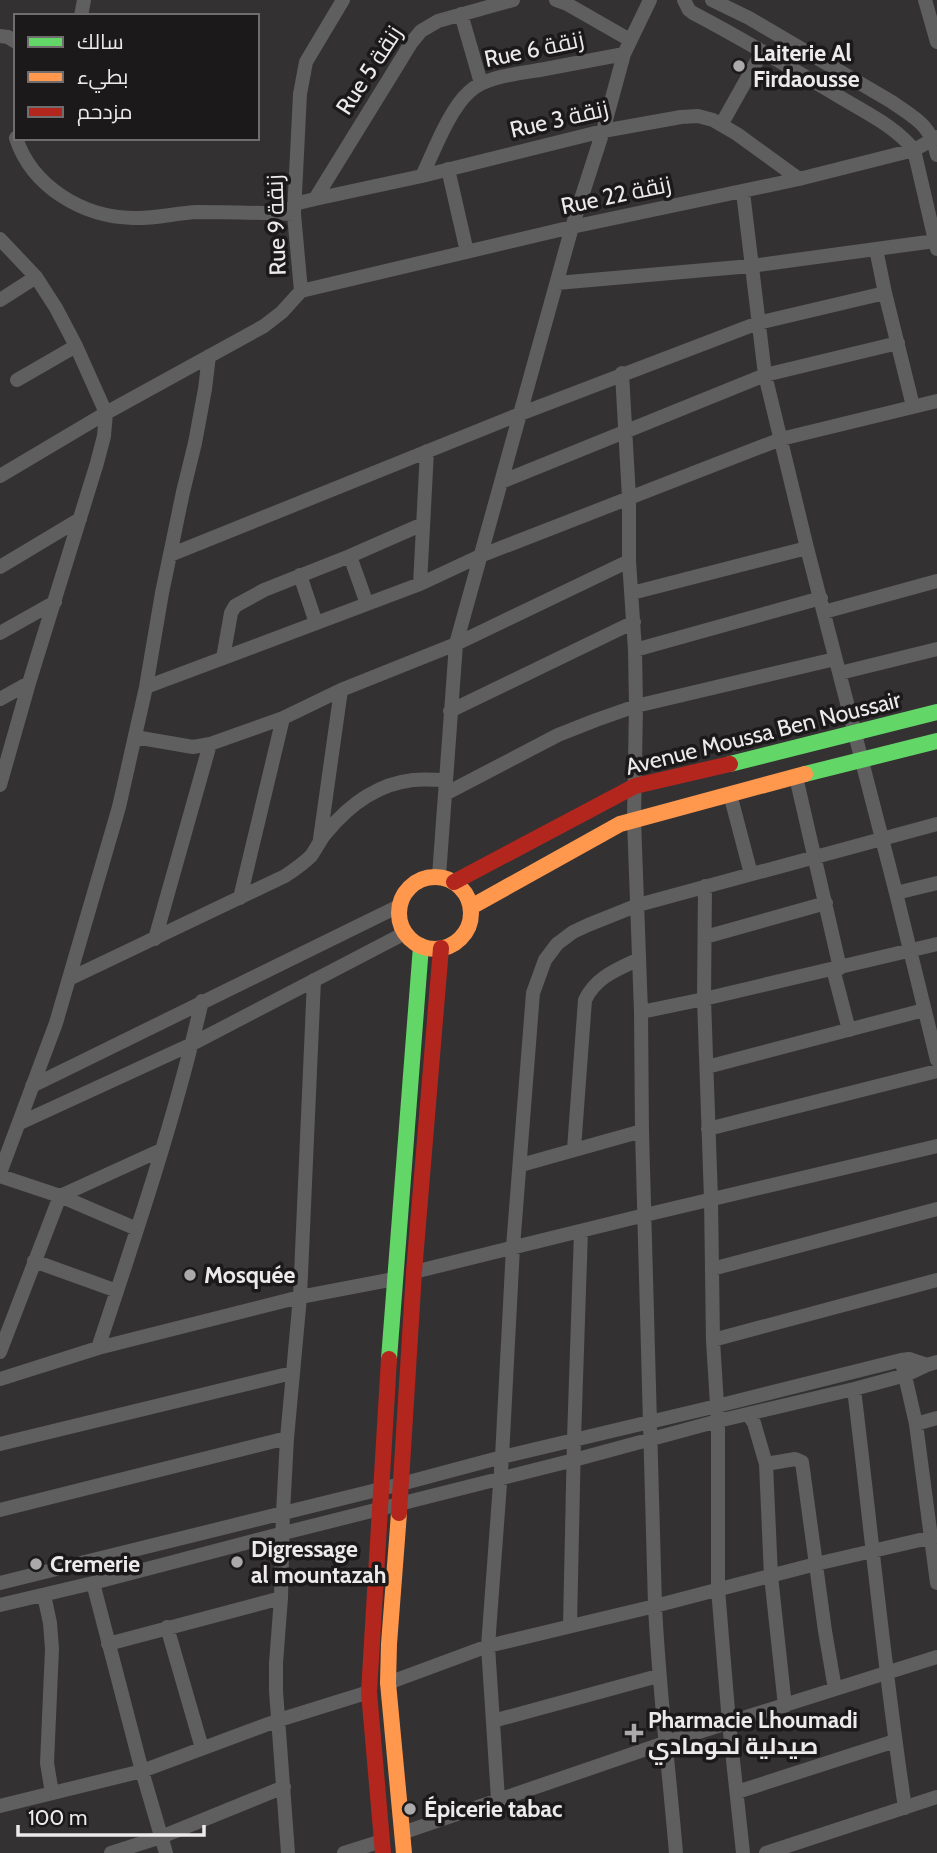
<svg xmlns="http://www.w3.org/2000/svg" width="937" height="1853" viewBox="0 0 937 1853" font-family="Cabin,Cairo,sans-serif">
  <style>
    .lines { fill: none; stroke-linecap: round; stroke-linejoin: round }
    .street { stroke: #5f5f5f; stroke-width: 14 }
    .fast { stroke: #63d668; stroke-width: 16 }
    .slow { stroke: #ff974d; stroke-width: 16 }
    .jam { stroke: #b3261e; stroke-width: 16 }
    .poi-dot { fill: #aca9aa; stroke: #1b191a; stroke-width: 2.5 }
    .labels { text-anchor: middle; stroke-width: 7; stroke-linejoin: round; paint-order: stroke }
    .street-label { font-size: 23px; fill: #edeaeb; stroke: #1b191a }
    .poi-label { font-size: 23px; font-weight: bold; fill: #edeaeb; stroke: #1b191a; text-anchor: start }
  </style>
  <rect width="100%" height="100%" fill="#343132"/>
  <g class="lines">
    <path class="street" d="M556 0 567 4 630 40
      M684 0 689 10 693 13C743 39 791 68 840 97 866 113 895 126 914 150L937 249
      M712 0 749 18 892 102C916 119 931 125 937 155
      M925 0 937 42
      M461 14 481 83
      M81 16 84 0
      M0 36 8 37 16 42
      M721 125 762 52
      M16 138C32 187 83 217 133 218 154 219 176 213 197 212 230 212 262 213 294 214
      M448 169 467 252
      M422 176C434 151 449 110 469 92 485 76 523 73 545 69 571 64 598 59 624 54
      M743 192 765 375 807 548 896 893 937 1060
      M315 199 422 176 603 131 681 117 698 116 713 120 737 134 799 179
      M294 204 315 199 397 66 411 43 421 31 438 21 513 0
      M0 239 36 277 56 308 76 346 106 413 104 436 97 463 29 683 0 785
      M876 249 885 293 913 406
      M557 283 751 266 935 241
      M301 291 572 227 799 179 914 150 937 137
      M301 291 294 214 300 94 306 62 343 0
      M0 300 36 277
      M622 373 629 498V561L635 650 636 706 634 819 641 1012 642 1131 655 1606C659 1689 669 1771 676 1853
      M17 380 76 346
      M0 476 106 413 264 326 282 312 301 291
      M501 482 765 375 898 343
      M170 555 520 414 758 323 885 293
      M350 556 367 604
      M0 567 80 519
      M300 575 316 623
      M420 584 427 451
      M632 593 807 548
      M824 612 937 581
      M0 633 55 602
      M635 650 821 598
      M223 658 231 613 235 606 264 590 350 556 423 524
      M840 673 937 649
      M146 687 420 584 480 556 781 439 937 401
      M0 699 29 683
      M450 711 634 622
      M135 737 193 747 210 744 283 718 341 690 456 644 629 561
      M796 777 840 968
      M445 794 558 735 596 720 636 706 835 659
      M730 794 751 874
      M320 839 341 690
      M439 876 456 644 572 227 603 131 624 54 650 0
      M705 886 704 999 711 1199 713 1340 718 1421V1589L729 1723 743 1853
      M896 893 937 883
      M240 898 283 718
      M705 937 826 903
      M155 939 210 744
      M833 969 849 1030
      M69 979 285 876C294 870 303 864 311 856 316 849 320 840 326 833 348 806 377 784 413 780 424 779 435 780 446 780
      M641 1012 704 999 937 944
      M707 1067 924 1010
      M32 1086 399 906
      M20 1123 192 1044 405 933
      M708 1129 937 1071
      M574 1149 585 1000C596 977 616 970 639 959
      M521 1165 642 1131
      M0 1173 56 1023 119 807 146 687 162 593 183 492 195 443 205 389 209 356
      M0 1176 60 1196 137 1229
      M34 1261 117 1291
      M712 1269 937 1209
      M414 1272 645 1215 937 1146
      M713 1340 937 1280
      M98 1348C136 1234 175 1118 202 1001
      M0 1352 60 1196 161 1150
      M903 1367 916 1424 937 1583
      M0 1379 98 1348 300 1297 394 1279
      M854 1389C871 1528 884 1669 905 1808
      M748 1414 754 1423 766 1464 771 1576 785 1706
      M916 1424 937 1418
      M0 1444 292 1373
      M766 1464 795 1459 802 1462 825 1631 835 1689
      M0 1510 287 1438
      M0 1583 401 1484 502 1457 717 1406 901 1360 909 1359 927 1365
      M93 1583 142 1771 166 1853
      M44 1595 50 1623 52 1649 47 1763 52 1793
      M0 1605 93 1583 284 1533 574 1460 718 1421 854 1389 906 1375 927 1365 937 1362
      M570 1626 574 1439 581 1231
      M167 1627 202 1748
      M108 1644 281 1598
      M388 1683 488 1646 655 1606 816 1564 937 1536
      M493 1721 658 1676
      M737 1792 895 1741
      M498 1799 488 1646 502 1457 513 1247 533 993 545 960 557 944 573 932 588 925 638 905 937 824
      M0 1806 142 1771 279 1720 369 1692
      M402 1833 667 1742 937 1657
      M111 1853 161 1837 284 1787
      M288 1853 276 1691V1663L281 1598 283 1513 287 1438 300 1297 314 980
      M344 1853 382 1841
      M766 1853 937 1797"/>
    <path class="fast" d="M730 764 937 712
      M805 774 937 741
      M389 1359 421 946"/>
    <path class="slow" d="M399 913a36 36 0 1 1 72 0a36 36 0 1 1-72 0Z
      M471 907 620 824 805 774
      M399 1513 389 1644 388 1683 404 1853"/>
    <path class="jam" d="M454 882 635 786 730 764
      M399 1513 414 1272 441 948
      M383 1853 369 1692 389 1359"/>
  </g>
  <g class="poi-dot">
    <circle cx="739" cy="66" r="7"/>
    <circle cx="190" cy="1275" r="7"/>
    <circle cx="237" cy="1562" r="7"/>
    <circle cx="36" cy="1564" r="7"/>
    <path d="M630.5 1722.5h7v7h7v7h-7v7h-7v-7h-7v-7h7z"/>
    <circle cx="410" cy="1809" r="7"/>
  </g>
  <g class="labels">
    <g class="street-label">
      <text transform="translate(534 49) rotate(-12)" y="8">Rue 6 زنقة</text>
      <text transform="translate(369 70) rotate(-57)" y="8">Rue 5 زنقة</text>
      <text transform="translate(559 119) rotate(-13)" y="8">Rue 3 زنقة</text>
      <text transform="translate(616 195) rotate(-12)" y="8">Rue 22 زنقة</text>
      <text transform="translate(276 225) rotate(-92)" y="8">Rue 9 زنقة</text>
      <text transform="translate(763 733) rotate(-14)" y="8">Avenue Moussa Ben Noussair</text>
    </g>
    <g class="poi-label">
      <text x="753" y="61">Laiterie Al<tspan x="753" dy="26">Firdaousse</tspan></text>
      <text x="204" y="1283">Mosquée</text>
      <text x="251" y="1557">Digressage<tspan x="251" dy="26">al mountazah</tspan></text>
      <text x="50" y="1572">Cremerie</text>
      <text x="648" y="1728">Pharmacie Lhoumadi<tspan x="648" dy="26">صيدلية لحومادي</tspan></text>
      <text x="424" y="1817">Épicerie tabac</text>
    </g>
  </g>
  <rect x="14" y="14" width="245" height="126" fill="#1b191a" stroke="#6f6d6e" stroke-width="2"/>
  <rect x="28" y="37" width="35" height="10" fill="#63d668" stroke="#6f6d6e" stroke-width="2"/>
  <text x="77" y="49" font-size="21" fill="#edeaeb">سالك</text>
  <rect x="28" y="72" width="35" height="10" fill="#ff974d" stroke="#6f6d6e" stroke-width="2"/>
  <text x="77" y="84" font-size="21" fill="#edeaeb">بطيء</text>
  <rect x="28" y="107" width="35" height="10" fill="#b3261e" stroke="#6f6d6e" stroke-width="2"/>
  <text x="77" y="119" font-size="21" fill="#edeaeb">مزدحم</text>
  <path d="M18 1825v10h186v-10" fill="none" stroke="#edeaeb" stroke-width="3.5"/>
  <text x="28" y="1825" font-size="21" fill="#edeaeb" stroke="#1b191a" stroke-width="5" paint-order="stroke">100 m</text>
</svg>
